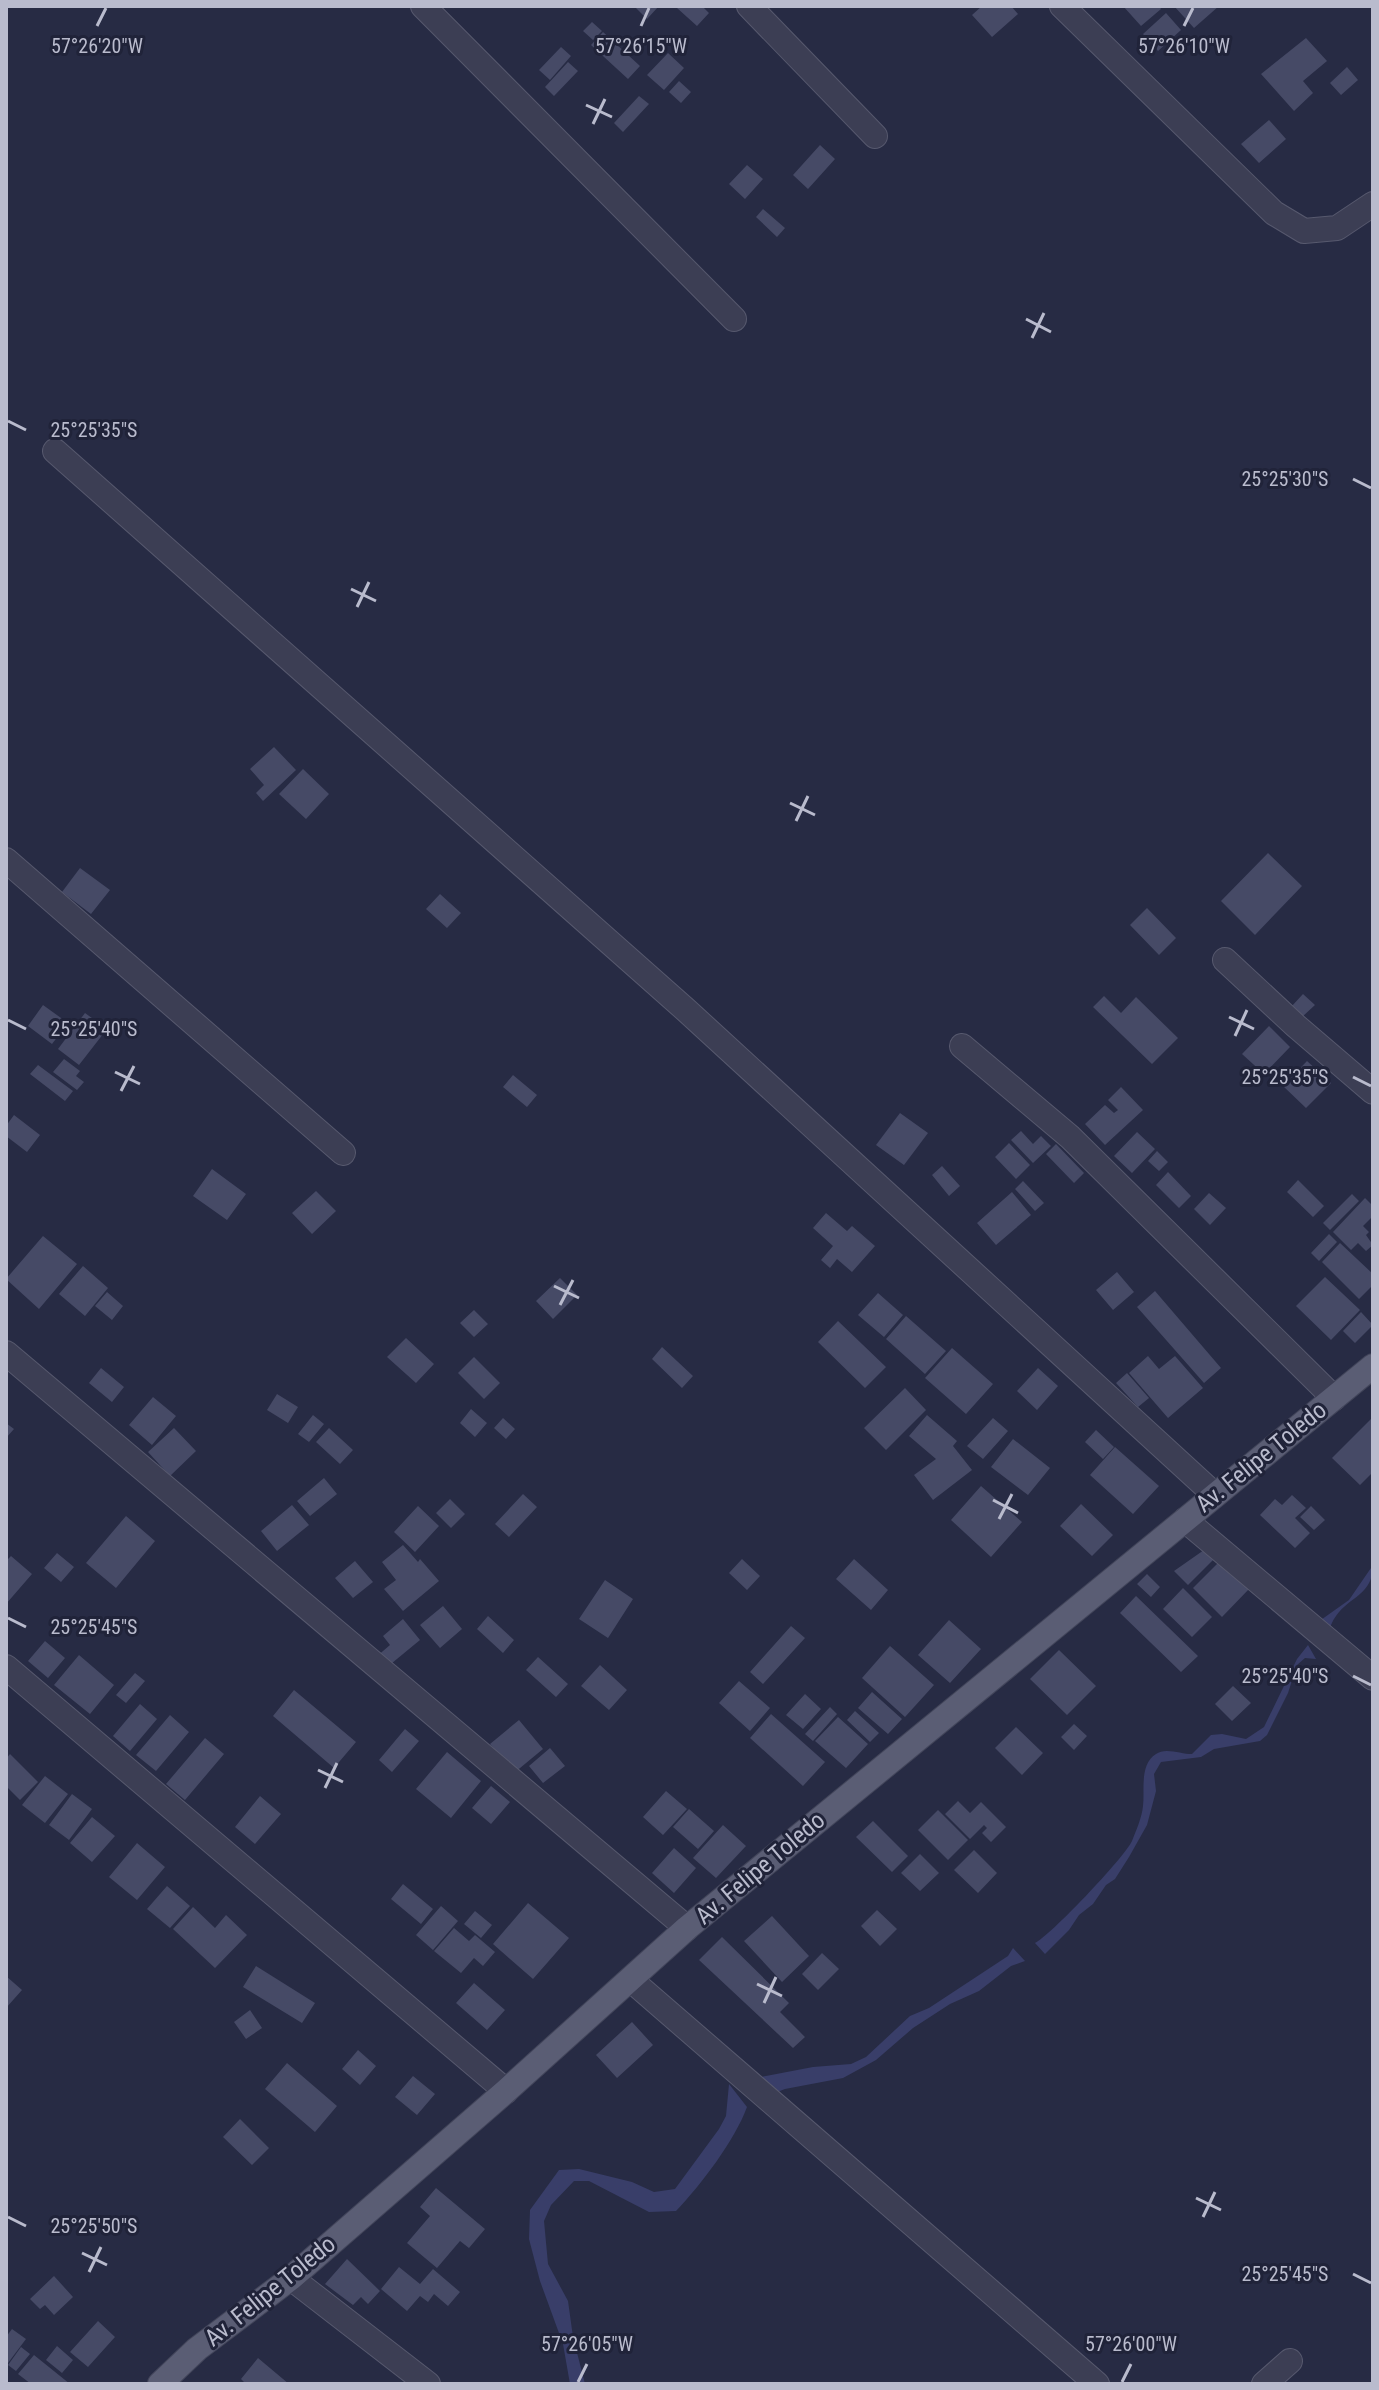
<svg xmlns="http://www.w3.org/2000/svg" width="1379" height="2390" viewBox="0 0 1379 2390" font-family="'Roboto Condensed',sans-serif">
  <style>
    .water { fill: #393e69 }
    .building { fill: #464a66 }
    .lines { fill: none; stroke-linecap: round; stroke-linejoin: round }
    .minor-casing { stroke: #57596e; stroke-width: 26 }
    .major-casing { stroke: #42455a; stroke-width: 26 }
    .minor { stroke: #3c3e54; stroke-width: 24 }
    .major { stroke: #5a5d74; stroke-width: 24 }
    .ticks { fill: none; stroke: #b9bbcd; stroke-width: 3 }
    .labels { text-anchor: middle; stroke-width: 6; stroke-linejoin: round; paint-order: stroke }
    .street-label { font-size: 24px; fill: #b9bbcd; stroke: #202339 }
    .ticks-label { font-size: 20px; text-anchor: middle; fill: #b9bbcd; stroke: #202339; stroke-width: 6; stroke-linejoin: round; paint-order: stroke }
  </style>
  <rect width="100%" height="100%" fill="#272b44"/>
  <path class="water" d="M1373 1565C1373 1595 1350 1596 1336 1616 1332 1621 1330 1628 1327 1634L1318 1622 1349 1600Z
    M1308 1645 1316 1659 1305 1658 1297 1665 1288 1693 1267 1735 1260 1741 1214 1749 1201 1757 1161 1762 1154 1774 1156 1791 1147 1825 1129 1857 1115 1879 1106 1885 1093 1904 1079 1915 1069 1930 1045 1954 1035 1943C1049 1937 1124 1858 1132 1841 1136 1831 1142 1817 1143 1806 1145 1790 1139 1765 1156 1754 1165 1747 1181 1754 1192 1754L1211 1735 1222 1734 1246 1739 1264 1727 1297 1659Z
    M1013 1948 1025 1961 1011 1966 979 1991 950 2004 913 2028 876 2060 843 2078 785 2089 772 2094 756 2078 813 2067 851 2064 866 2057 910 2016 929 2008 1008 1956Z
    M729 2084 747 2107C735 2140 701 2185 676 2211L649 2212 589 2181H574L551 2205 544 2221 548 2264 568 2301 573 2337 585 2384H570L563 2344 540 2281 529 2239 530 2210 559 2170 579 2169 632 2182 654 2192 675 2189 719 2129 726 2116Z"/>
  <path class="building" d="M634 6H659L647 19Z
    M679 6H702L709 13 697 26 677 8Z
    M982 6H1011L1018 14 992 37 972 15Z
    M1123 6H1159L1161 9 1141 26Z
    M1174 6H1219L1194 28Z
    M1166 13 1181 30 1158 51 1143 34Z
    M592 22 602 31 593 40 583 31Z
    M603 32 640 66 628 79 591 45Z
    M1306 38 1327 61 1303 81 1313 93 1294 111 1261 74Z
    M561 47 571 56 550 80 539 70Z
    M668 53 684 68 664 90 647 75Z
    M568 62 578 71 554 96 545 87Z
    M1347 67 1358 80 1341 95 1330 83Z
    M679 81 691 92 681 103 669 92Z
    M639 96 649 104 623 132 614 123Z
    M1269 120 1286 139 1259 163 1241 144Z
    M820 145 835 159 808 189 793 175Z
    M747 165 763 179 745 199 729 184Z
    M763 209 785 228 777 237 756 217Z
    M274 747 296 770 263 801 256 793 264 785 250 769Z
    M303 769 329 794 306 819 279 794Z
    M1268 853 1302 886 1255 935 1221 901Z
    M80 868 110 890 91 914 62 892Z
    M440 894 461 913 447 928 426 909Z
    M1147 908 1176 938 1159 955 1130 925Z
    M1303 994 1315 1005 1302 1017 1291 1007Z
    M1104 996 1121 1013 1136 997 1178 1038 1152 1064 1093 1007Z
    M43 1005 68 1023 52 1044 28 1026Z
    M85 1013 107 1029 79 1065 58 1049Z
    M1269 1026 1290 1047 1264 1074 1242 1054Z
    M64 1059 80 1071 76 1076 84 1082 77 1090 53 1072Z
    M1307 1061 1331 1083 1306 1108 1283 1086Z
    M38 1065 73 1091 65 1101 30 1074Z
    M513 1075 537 1095 527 1107 503 1087Z
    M1121 1087 1143 1110 1105 1145 1085 1124 1105 1105 1114 1113 1118 1110 1108 1100Z
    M900 1113 928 1133 904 1165 876 1145Z
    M14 1115 40 1135 27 1152 6 1136V1126Z
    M1021 1131 1033 1144 1041 1136 1051 1146 1033 1163 1011 1140Z
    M1137 1132 1155 1149 1132 1173 1114 1156Z
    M1009 1143 1030 1165 1016 1179 995 1157Z
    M1056 1144 1084 1173 1074 1183 1046 1154Z
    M1157 1151 1168 1162 1159 1171 1148 1161Z
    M942 1166 960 1186 949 1196 932 1175Z
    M212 1169 246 1194 227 1220 193 1196Z
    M1168 1172 1191 1196 1179 1208 1156 1185Z
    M1298 1180 1324 1206 1313 1217 1287 1192Z
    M1023 1181 1044 1203 1035 1211 1015 1189Z
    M316 1191 336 1211 312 1234 292 1213Z
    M1012 1192 1031 1215 996 1245 977 1223Z
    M1209 1193 1226 1208 1210 1225 1194 1209Z
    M1352 1194 1359 1201 1330 1230 1323 1223Z
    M1365 1198 1373 1206V1216L1363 1226 1369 1232 1366 1235 1373 1245 1366 1251 1358 1243 1351 1250 1333 1232Z
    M826 1213 847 1231 852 1226 875 1246 852 1272 837 1259 830 1268 821 1260 833 1246 813 1228Z
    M1329 1234 1337 1242 1319 1261 1311 1253Z
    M43 1236 77 1264 39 1309 6 1279Z
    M1340 1243 1373 1274V1285L1359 1299 1322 1262Z
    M83 1266 108 1288 85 1316 59 1294Z
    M1117 1272 1134 1292 1113 1310 1096 1290Z
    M1325 1277 1360 1310 1331 1340 1296 1306Z
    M560 1278 577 1295 553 1319 536 1301Z
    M1155 1291 1221 1368 1204 1383 1137 1307Z
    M107 1292 123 1306 112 1320 95 1306Z
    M878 1293 903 1315 884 1337 858 1315Z
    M474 1310 488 1324 474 1337 460 1323Z
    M1361 1312 1373 1325 1355 1343 1343 1331Z
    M906 1316 946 1351 925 1374 886 1339Z
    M838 1321 886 1367 865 1388 818 1342Z
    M406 1338 434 1364 416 1383 387 1357Z
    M662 1347 693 1376 682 1388 652 1359Z
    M952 1348 993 1384 966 1414 925 1378Z
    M1148 1356 1159 1369 1175 1356 1203 1388 1168 1418 1129 1373Z
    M474 1357 500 1383 484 1399 458 1373Z
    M101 1368 124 1387 112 1402 89 1383Z
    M1038 1368 1058 1386 1037 1410 1017 1391Z
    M1127 1373 1149 1398 1138 1407 1116 1383Z
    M905 1388 926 1410 886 1450 864 1428Z
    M277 1394 298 1407 288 1423 267 1410Z
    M153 1397 176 1416 152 1445 129 1425Z
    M471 1409 487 1423 475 1437 460 1423Z
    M313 1415 324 1424 309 1442 298 1434Z
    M927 1415 957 1441 953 1446 972 1470 933 1500 914 1475 936 1459 909 1436Z
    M1373 1417V1472L1360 1485 1332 1458Z
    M503 1418 515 1429 506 1439 494 1428Z
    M993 1418 1008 1431 983 1459 967 1446Z
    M6 1423 14 1429 6 1438Z
    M174 1428 196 1451 170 1476 148 1452Z
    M329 1428 353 1450 340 1464 316 1442Z
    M1096 1430 1114 1447 1103 1459 1085 1442Z
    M1013 1439 1050 1468 1028 1495 991 1467Z
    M1115 1447 1159 1486 1133 1514 1090 1475Z
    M324 1478 337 1494 310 1516 297 1501Z
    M981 1486 1022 1522 991 1557 951 1520Z
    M523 1494 537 1507 509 1537 495 1524Z
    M1292 1495 1306 1508 1295 1518 1310 1533 1295 1548 1260 1515 1275 1499 1282 1505Z
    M450 1499 465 1514 451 1528 436 1513Z
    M1081 1504 1113 1535 1092 1556 1060 1526Z
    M292 1505 309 1525 277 1551 261 1531Z
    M418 1506 439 1526 415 1552 394 1532Z
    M1311 1506 1325 1520 1314 1530 1300 1517Z
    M126 1516 155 1541 116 1588 86 1563Z
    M403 1545 418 1562 420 1559 439 1581 403 1611 384 1589 396 1580 382 1562Z
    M1204 1550 1214 1559 1188 1585 1174 1571Z
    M57 1553 74 1567 61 1582 44 1568Z
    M11 1556 32 1574 6 1604V1561Z
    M742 1559 760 1576 747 1590 729 1573Z
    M854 1559 888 1590 871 1610 836 1579Z
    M355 1561 373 1582 353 1598 335 1578Z
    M1220 1561 1249 1589 1222 1617 1193 1588Z
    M1147 1574 1160 1587 1151 1597 1137 1584Z
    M605 1580 633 1599 608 1638 579 1619Z
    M1183 1588 1212 1617 1192 1637 1163 1609Z
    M1136 1596 1198 1656 1181 1672 1120 1613Z
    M443 1606 462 1629 440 1648 420 1625Z
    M488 1616 514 1640 503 1653 477 1629Z
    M403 1619 420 1640 386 1668 376 1657 390 1645 383 1636Z
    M949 1620 981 1649 950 1683 918 1655Z
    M791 1626 805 1638 763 1684 750 1672Z
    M45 1641 65 1658 48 1678 28 1661Z
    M890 1646 934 1685 905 1717 862 1678Z
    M1059 1650 1096 1686 1067 1715 1030 1679Z
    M79 1655 114 1685 90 1714 54 1685Z
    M538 1657 568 1684 556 1697 526 1670Z
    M600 1665 627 1690 609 1710 581 1686Z
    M135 1673 145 1681 126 1703 116 1695Z
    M739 1681 770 1708 750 1731 719 1703Z
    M1233 1686 1251 1703 1232 1721 1215 1704Z
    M294 1690 356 1742 334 1768 273 1716Z
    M872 1692 902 1719 888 1734 858 1708Z
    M805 1694 821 1709 803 1729 786 1715Z
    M140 1704 157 1719 130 1751 113 1736Z
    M830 1707 837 1714 813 1741 805 1734Z
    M855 1711 879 1733 870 1742 847 1720Z
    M771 1714 825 1762 803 1786 750 1738Z
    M170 1715 189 1732 156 1771 136 1755Z
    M838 1717 868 1744 846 1768 815 1741Z
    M519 1720 543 1749 514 1773 490 1744Z
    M1074 1724 1087 1736 1074 1750 1061 1737Z
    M1016 1727 1043 1753 1022 1775 995 1748Z
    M405 1729 419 1741 392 1772 379 1760Z
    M205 1738 224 1754 185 1800 166 1784Z
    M550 1748 565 1766 543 1783 529 1766Z
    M447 1752 481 1781 451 1818 416 1789Z
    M10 1754 38 1782 20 1800 6 1786V1759Z
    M45 1776 68 1794 45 1823 22 1805Z
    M491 1786 510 1802 491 1824 472 1808Z
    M666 1791 687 1809 663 1835 643 1817Z
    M72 1794 92 1809 69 1840 49 1825Z
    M260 1796 281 1814 255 1844 235 1827Z
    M958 1801 970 1813 981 1802 1006 1827 991 1842 982 1833 987 1828 984 1825 970 1839 945 1814Z
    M689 1809 714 1831 698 1849 673 1827Z
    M938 1810 968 1840 948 1860 918 1830Z
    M92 1817 115 1836 92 1862 70 1843Z
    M873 1821 908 1856 892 1872 856 1837Z
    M723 1825 746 1846 716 1878 693 1858Z
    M137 1843 165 1867 137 1900 109 1877Z
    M674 1848 696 1868 674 1893 652 1873Z
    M974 1850 997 1873 978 1893 954 1870Z
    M920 1854 939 1873 920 1891 901 1873Z
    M403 1884 433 1909 421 1924 391 1899Z
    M167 1886 190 1906 170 1928 147 1909Z
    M528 1903 569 1938 533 1979 493 1944Z
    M441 1906 458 1921 433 1950 416 1935Z
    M193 1907 215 1928 226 1915 247 1935 215 1968 173 1929Z
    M877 1910 897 1929 880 1946 861 1926Z
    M475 1911 492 1925 481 1938 464 1924Z
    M772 1916 809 1956 782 1982 744 1941Z
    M454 1928 469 1941 475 1935 495 1952 483 1966 474 1958 461 1973 434 1951Z
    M722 1937 789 2003 780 2012 805 2037 793 2048 699 1960Z
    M822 1953 839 1969 818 1990 802 1974Z
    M256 1966 315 2003 302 2023 243 1987Z
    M6 1976 22 1990 6 2008Z
    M474 1983 505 2010 487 2030 456 2003Z
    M250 2010 262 2028 246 2039 234 2022Z
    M632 2022 653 2045 617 2078 596 2055Z
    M358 2050 376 2066 360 2085 342 2069Z
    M287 2063 337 2106 315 2132 265 2089Z
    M413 2076 435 2094 417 2115 395 2097Z
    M240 2119 269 2148 252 2165 223 2137Z
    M436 2188 485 2229 469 2248 460 2241 437 2268 407 2243 430 2216 420 2207Z
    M347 2259 380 2291 368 2304 361 2297 353 2305 325 2284Z
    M399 2267 420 2284 433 2269 460 2292 448 2306 434 2294 428 2302 420 2296 407 2311 381 2289Z
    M54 2276 73 2297 54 2315 45 2305 40 2309 30 2299Z
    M98 2321 115 2337 88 2367 70 2352Z
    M12 2329 26 2339 8 2363 6 2337Z
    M57 2346 73 2360 62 2373 46 2360Z
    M21 2347 30 2354 16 2371 8 2365Z
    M34 2355 70 2384H31L18 2374Z
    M258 2358 289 2384H246L241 2379Z"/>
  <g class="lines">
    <defs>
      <path id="minor" d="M423 6 734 319
        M749 6 875 136
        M1062 6 1274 213 1304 231 1337 228 1373 204
        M55 451 686 1010 1215 1495
        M6 860 343 1153
        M1225 960 1296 1026 1373 1092
        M962 1046 1070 1137 1334 1398
        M6 1353 687 1928
        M1185 1520 1373 1678
        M6 1667 506 2091
        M631 1980 1097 2384
        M291 2278 428 2384
        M1264 2384 1290 2361"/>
      <path id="major" d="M160 2384 197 2349 291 2278 506 2091 687 1928 1373 1366"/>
    </defs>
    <use href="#minor" class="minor-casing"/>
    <use href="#major" class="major-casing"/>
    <use href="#minor" class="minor"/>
    <use href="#major" class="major"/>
  </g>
  <path class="ticks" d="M97 26 106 8M641 26 649 8M1184 26 1193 8M586 105 612 117M593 124 605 99M1026 319 1051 332M1032 338 1044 313M8 421 26 430M1353 479 1371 488M351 589 376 601M357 607 369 582M790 803 815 815M796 821 808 796M1229 1017 1254 1029M8 1020 26 1029M1235 1036 1247 1010M115 1072 140 1084M1353 1077 1371 1086M121 1091 134 1066M554 1286 579 1298M560 1305 573 1280M993 1500 1018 1513M999 1519 1012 1494M8 1618 26 1627M1353 1676 1371 1685M318 1770 343 1782M325 1788 337 1763M757 1984 782 1996M764 2003 776 1977M1196 2198 1221 2210M8 2217 26 2226M1203 2217 1215 2192M82 2253 107 2265M89 2272 101 2247M1353 2274 1371 2283M578 2382 587 2364M1122 2382 1131 2364"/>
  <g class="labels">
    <g class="street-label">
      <text transform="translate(1261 1457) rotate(-39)" y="8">Av. Felipe Toledo</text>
      <text transform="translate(760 1868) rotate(-40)" y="8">Av. Felipe Toledo</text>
      <text transform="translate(270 2291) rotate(-39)" y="8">Av. Felipe Toledo</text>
    </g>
  </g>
  <g class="ticks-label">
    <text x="97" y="53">57°26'20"W</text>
    <text x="641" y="53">57°26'15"W</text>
    <text x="1184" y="53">57°26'10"W</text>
    <text x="94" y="437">25°25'35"S</text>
    <text x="1285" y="486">25°25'30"S</text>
    <text x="94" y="1036">25°25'40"S</text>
    <text x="1285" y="1084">25°25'35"S</text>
    <text x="94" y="1634">25°25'45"S</text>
    <text x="1285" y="1683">25°25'40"S</text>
    <text x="94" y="2233">25°25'50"S</text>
    <text x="1285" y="2281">25°25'45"S</text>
    <text x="587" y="2351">57°26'05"W</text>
    <text x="1131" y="2351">57°26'00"W</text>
  </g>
  <rect width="1379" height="2390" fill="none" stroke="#b9bbcd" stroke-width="16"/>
</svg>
